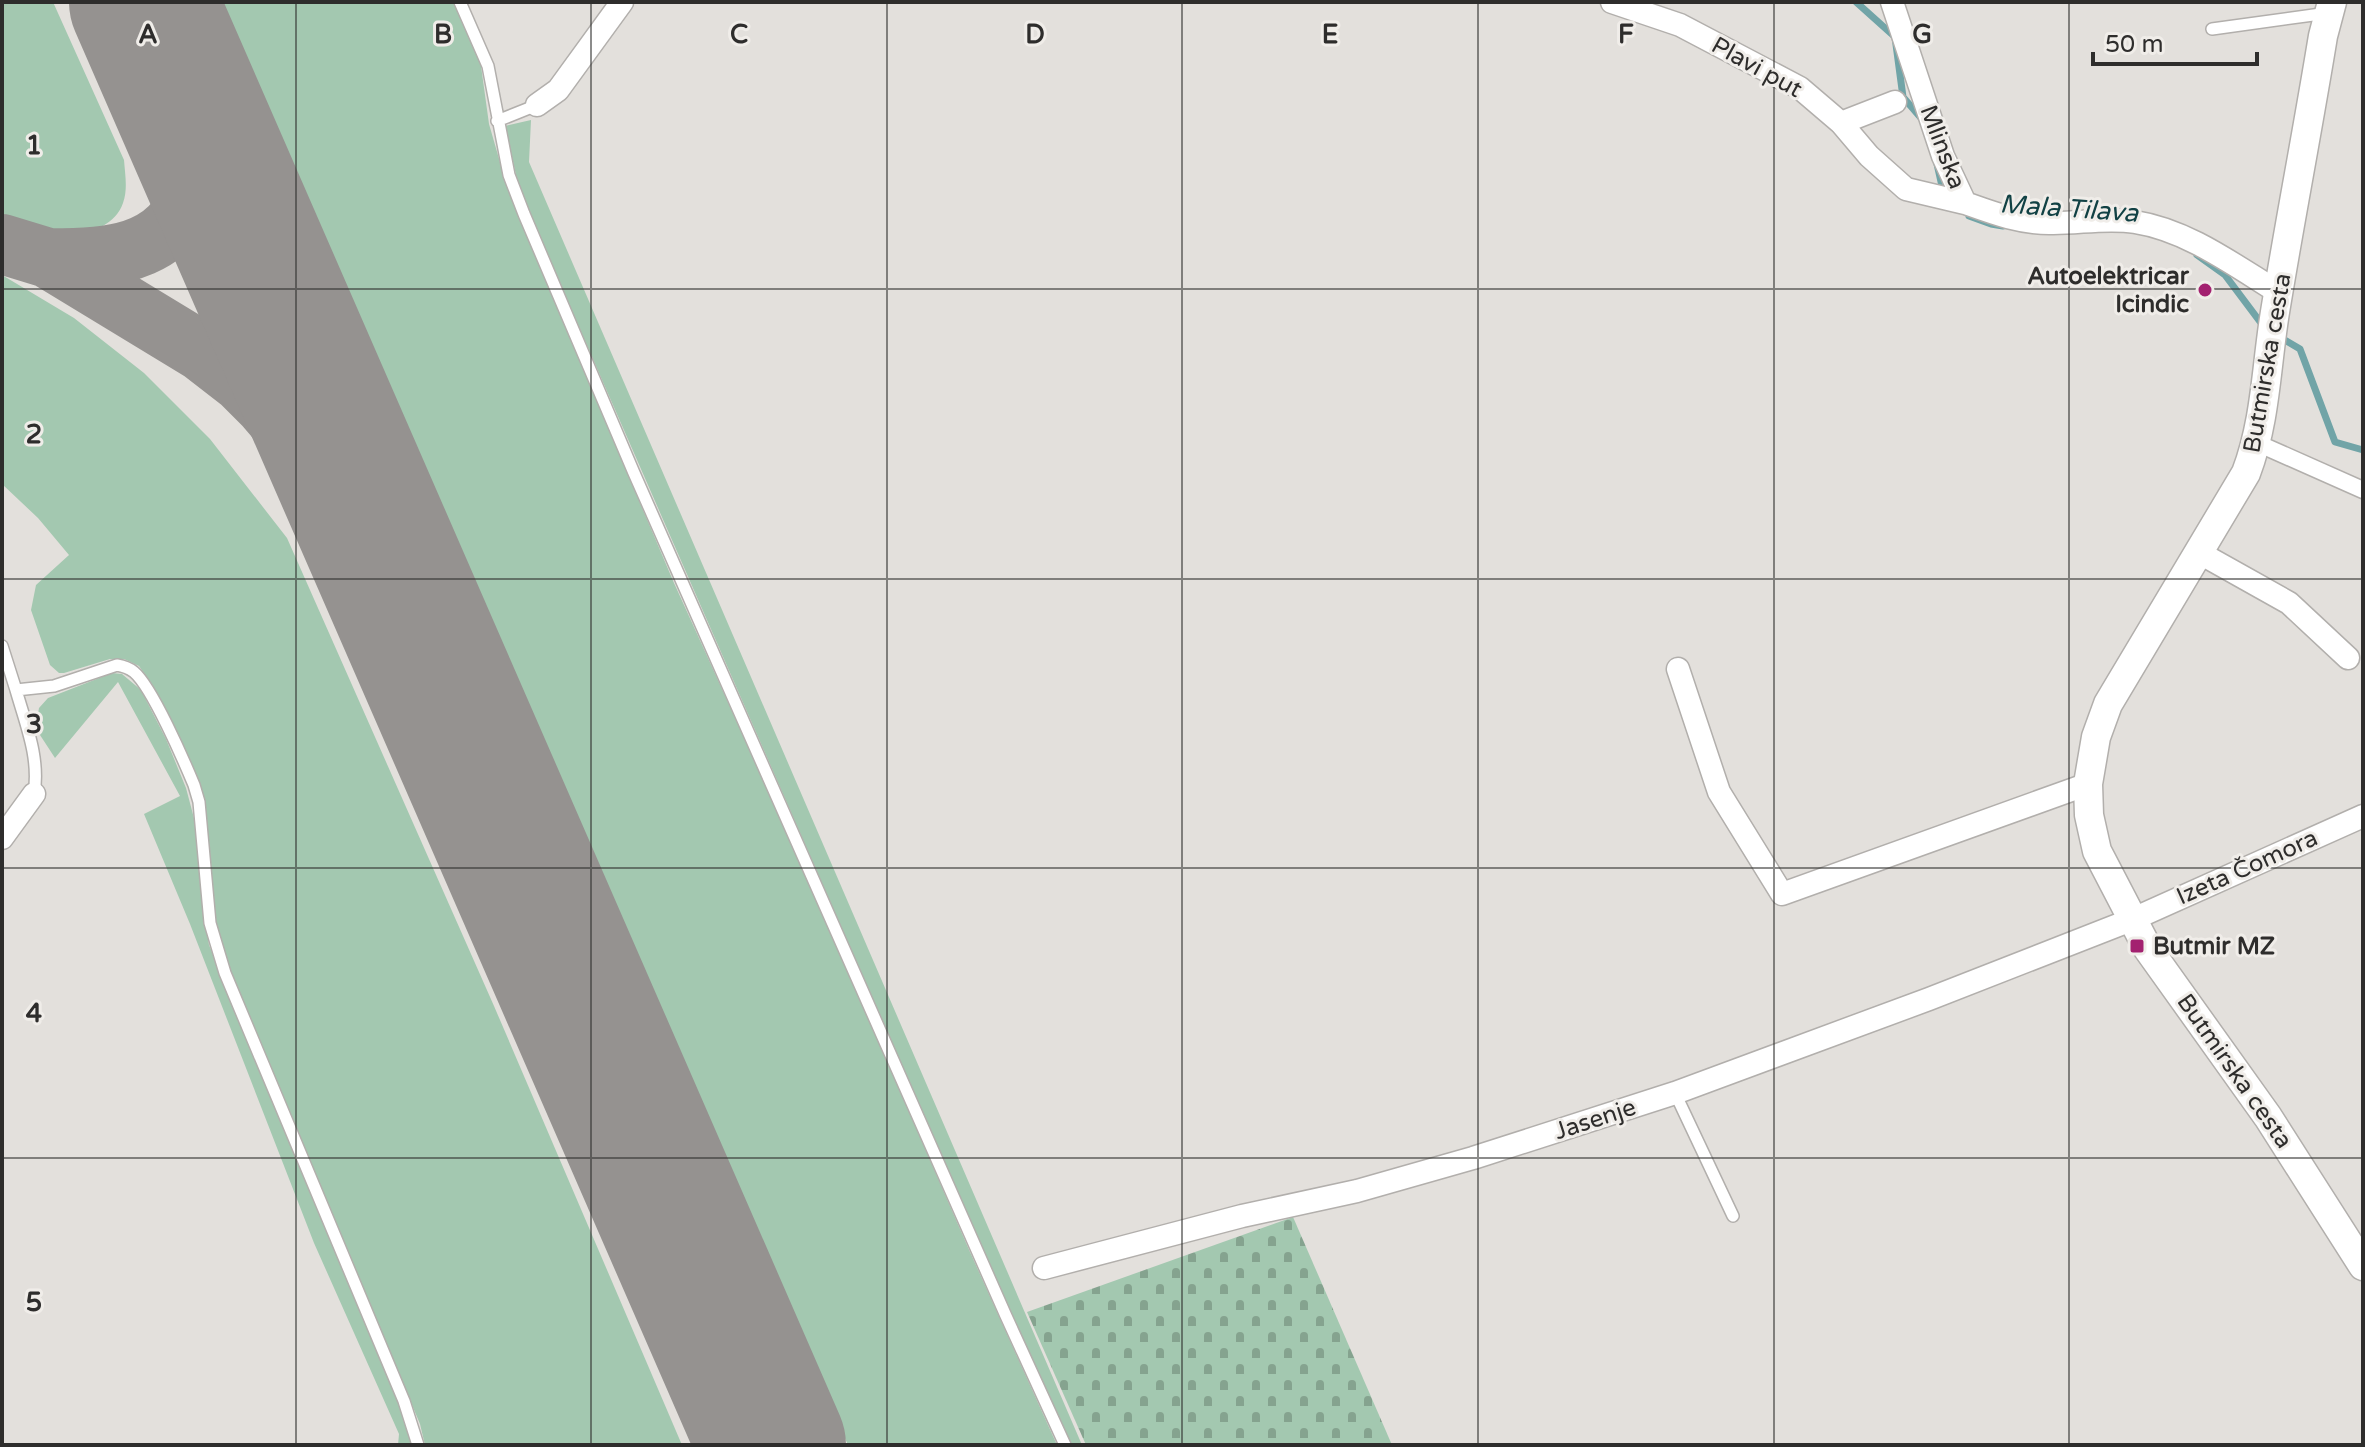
<svg xmlns="http://www.w3.org/2000/svg" width="2365" height="1447" viewBox="0 0 2365 1447" font-family="'Varela Round',sans-serif">
  <style>
    .green { fill: #a3c8b0 }
    .cemetery { fill: url(#cemetery-stones) }
    .lines { fill: none; stroke-linecap: round; stroke-linejoin: round }
    .stream { stroke: #71a4a7; stroke-width: 7 }
    .taxiway { stroke: #959290; stroke-width: 60 }
    .runway { stroke: #959290; stroke-width: 148 }
    .service-casing { stroke: #b2afac; stroke-width: 14 }
    .pedestrian-casing { stroke: #b2afac; stroke-width: 19 }
    .minor-casing { stroke: #b2afac; stroke-width: 25 }
    .tertiary-casing { stroke: #b2afac; stroke-width: 31 }
    .service { stroke: #fff; stroke-width: 11 }
    .pedestrian { stroke: #fff; stroke-width: 16 }
    .minor { stroke: #fff; stroke-width: 22 }
    .tertiary { stroke: #fff; stroke-width: 28 }
    .grid { fill: none; stroke: #2e2d2c; stroke-width: 2; stroke-opacity: 0.55 }
    .poi-dot { fill: #a32170; stroke: #f0ede9; stroke-width: 3 }
    .labels { text-anchor: middle; stroke-width: 6; stroke-linejoin: round; paint-order: stroke }
    .street-label { font-size: 24px; fill: #2e2d2c; stroke: #f0ede9 }
    .poi-label { font-size: 24px; font-weight: bold; fill: #2e2d2c; stroke: #f0ede9; text-anchor: end }
    .water-label { font-size: 26px; font-style: italic; fill: #114144; stroke: #f0ede9 }
    .grid-label { font-size: 26px; text-anchor: middle; font-weight: bold; fill: #2e2d2c; stroke: #f0ede9; stroke-width: 6; stroke-linejoin: round; paint-order: stroke }
  </style>
  <defs>
    <pattern id="cemetery-stones" width="16" height="16" patternUnits="userSpaceOnUse" patternTransform="scale(2)"><rect width="16" height="16" fill="#a3c8b0"/><path d="M2 7V4a2 2 0 0 1 4 0v3zM10 15v-3a2 2 0 0 1 4 0v3z" fill="#85a38f"/></pattern>
  </defs>
  <rect width="100%" height="100%" fill="#e3e0dc"/>
  <path class="green" d="M2 2H53L124 160C125 174 128 189 123 203 115 227 84 237 61 233 42 229 21 221 2 215Z
    M209 2H455L481 66 489 124 504 176 530 243 674 583 805 872 970 1252 1057 1445H848L594 883 372 365Z
    M531 120 529 162 1082 1445H1070L1005 1302 547 254 518 184 505 126Z
    M2 275 74 318 144 373 210 439 287 538 494 1006 682 1445H425L420 1424 227 963 216 924 202 790 196 774 153 686 139 666 124 659H110L64 673H59L50 665 31 610 36 585 69 555 38 518 2 484Z
    M112 673 122 674 141 690 166 739 186 788 195 822 202 903 209 945 403 1415 412 1445H398L399 1434 314 1243 190 924 144 814 180 796 118 682 55 758 40 735 35 731 39 708 48 698Z"/>
  <path class="cemetery" d="M1293 1217 1392 1445H1086L1027 1312Z"/>
  <g class="lines">
    <path class="stream" d="M1856 2 1895 37 1903 97 1921 118
      M1937 164 1944 195
      M1969 216 1991 224 2003 226
      M2197 255 2225 275 2264 327
      M2278 336 2300 349 2335 442 2363 450"/>
    <path class="taxiway" d="M2 244 48 258 201 351 241 382 265 406 376 537
      M48 258C116 260 182 252 197 172 200 157 197 138 196 123"/>
    <path class="runway" d="M143 2 772 1445"/>
    <defs>
      <path id="service" d="M460 2 488 66 509 175 524 214 634 473 1006 1316 1065 1445
        M2212 29 2328 13
        M497 121 537 105
        M2 646 16 690
        M34 794C40 758 26 725 16 690L54 686 117 665C123 666 129 668 134 672 152 687 184 761 194 785L199 802 210 923 225 973 404 1401 418 1445
        M1675 1093 1733 1216"/>
      <path id="pedestrian" d="M2257 443 2363 490"/>
      <path id="minor" d="M1612 2 1680 25 1800 88 1841 123 1869 156 1906 189 1965 203
        M1892 2 1943 156 1965 203C1993 213 2019 223 2049 223 2077 224 2106 217 2135 222 2187 230 2234 265 2278 292
        M537 105 558 90 622 2
        M1841 123 1895 102
        M2198 552 2289 603 2348 658
        M1678 669 1719 792 1782 894 2088 784
        M2 838 34 794
        M1044 1268 1242 1216 1357 1191 1473 1158 1675 1093 1929 999 2131 920 2363 816"/>
      <path id="tertiary" d="M2332 2 2323 36C2308 128 2290 220 2275 312 2266 367 2266 420 2246 473L2108 704 2096 737 2088 784 2089 815 2097 851 2148 949 2268 1117 2363 1266"/>
    </defs>
    <use href="#service" class="service-casing"/>
    <use href="#pedestrian" class="pedestrian-casing"/>
    <use href="#minor" class="minor-casing"/>
    <use href="#tertiary" class="tertiary-casing"/>
    <use href="#service" class="service"/>
    <use href="#pedestrian" class="pedestrian"/>
    <use href="#minor" class="minor"/>
    <use href="#tertiary" class="tertiary"/>
  </g>
  <path class="grid" d="M296 2V1445M591 2V1445M887 2V1445M1182 2V1445M1478 2V1445M1774 2V1445M2069 2V1445M2 289H2363M2 579H2363M2 868H2363M2 1158H2363"/>
  <g class="poi-dot">
    <circle cx="2205" cy="290" r="8"/>
    <rect x="2129" y="938" width="16" height="16" rx="4"/>
  </g>
  <g class="labels">
    <g class="street-label">
      <text transform="translate(1757 67) rotate(29)" y="8">Plavi put</text>
      <text transform="translate(1943 147) rotate(69)" y="8">Mlinska</text>
      <text transform="translate(2267 363) rotate(-80)" y="8">Butmirska cesta</text>
      <text transform="translate(2247 867) rotate(-24)" y="8">Izeta Čomora</text>
      <text transform="translate(2235 1071) rotate(55)" y="8">Butmirska cesta</text>
      <text transform="translate(1595 1119) rotate(-18)" y="8">Jasenje</text>
    </g>
    <g class="poi-label">
      <text x="2189" y="284">Autoelektricar<tspan x="2189" dy="28">Icindic</tspan></text>
      <text x="2153" y="954" text-anchor="start">Butmir MZ</text>
    </g>
    <g class="water-label">
      <text transform="translate(2069 208) rotate(4)" y="9">Mala Tilava</text>
    </g>
  </g>
  <g class="grid-label">
    <text x="148" y="43">A</text>
    <text x="443" y="43">B</text>
    <text x="739" y="43">C</text>
    <text x="1035" y="43">D</text>
    <text x="1330" y="43">E</text>
    <text x="1626" y="43">F</text>
    <text x="1922" y="43">G</text>
    <text x="34" y="154">1</text>
    <text x="34" y="443">2</text>
    <text x="34" y="733">3</text>
    <text x="34" y="1022">4</text>
    <text x="34" y="1311">5</text>
  </g>
  <rect width="2365" height="1447" fill="none" stroke="#2e2d2c" stroke-width="8"/>
  <path d="M2093 52v12h164v-12" fill="none" stroke="#2e2d2c" stroke-width="4"/>
  <text x="2105" y="52" font-size="24" fill="#2e2d2c" stroke="#f0ede9" stroke-width="6" paint-order="stroke">50 m</text>
</svg>
